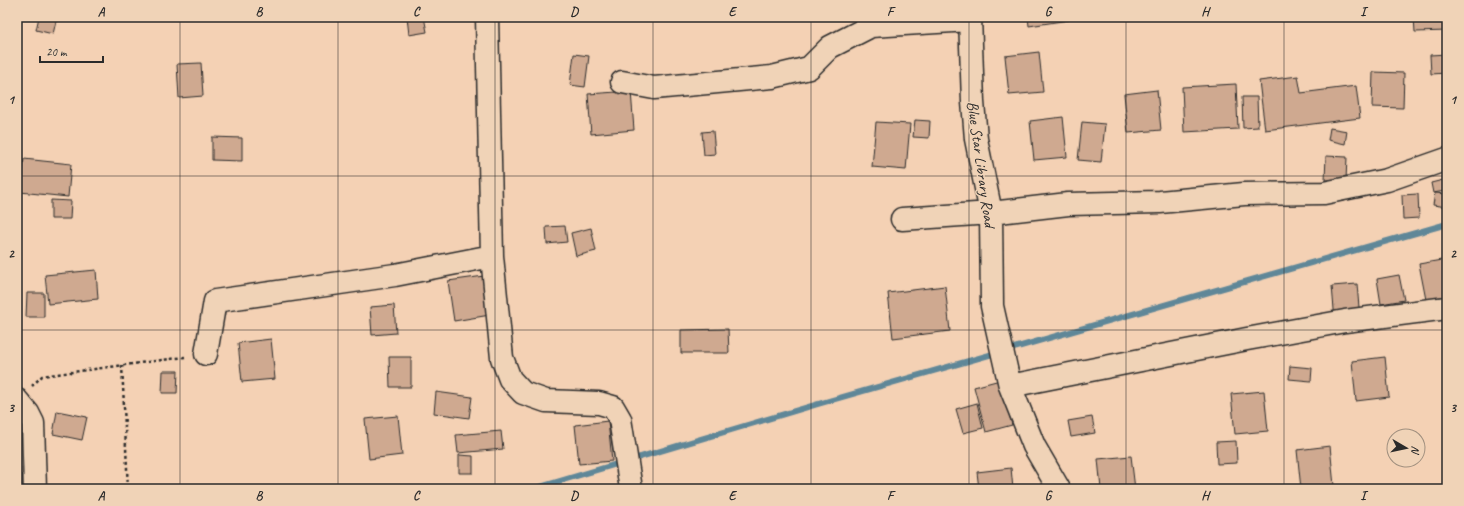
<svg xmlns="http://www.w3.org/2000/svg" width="1464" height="506" viewBox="0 0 1464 506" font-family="Caveat,sans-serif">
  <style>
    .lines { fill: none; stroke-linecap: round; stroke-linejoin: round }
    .stream { stroke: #5e8798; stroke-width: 6 }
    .building { fill: #cfa990; stroke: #2b2b2b }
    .minor-casing { stroke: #2b2b2b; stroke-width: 25 }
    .path { stroke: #2b2b2b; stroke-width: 2.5; stroke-dasharray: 3 3; stroke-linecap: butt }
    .minor { stroke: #f0d3b7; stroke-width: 22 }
    .grid { fill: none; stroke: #2b2b2b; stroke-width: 1; stroke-opacity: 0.55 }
    .labels { text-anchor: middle; stroke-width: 3; stroke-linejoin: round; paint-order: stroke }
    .street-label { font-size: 16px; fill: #2b2b2b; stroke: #f0d3b7 }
    .neatline { fill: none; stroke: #2b2b2b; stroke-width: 1.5 }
    .grid-label { font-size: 13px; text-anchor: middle; font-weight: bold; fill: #2b2b2b }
  </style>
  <rect width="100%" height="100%" fill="#f4d1b4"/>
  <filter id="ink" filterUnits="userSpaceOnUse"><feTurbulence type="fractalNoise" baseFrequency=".025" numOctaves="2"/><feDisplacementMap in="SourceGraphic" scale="8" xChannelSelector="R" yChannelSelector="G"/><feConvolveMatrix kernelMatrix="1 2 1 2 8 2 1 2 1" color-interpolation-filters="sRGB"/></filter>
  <g filter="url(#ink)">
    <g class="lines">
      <path class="stream" d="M533 489 818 404 1447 224"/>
    </g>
    <path class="building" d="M39 17H57L53 34 36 30Z
      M407 17H424L427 32 409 35Z
      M1028 17H1068L1069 20 1029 26Z
      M1414 17H1447V31L1415 32Z
      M1039 52 1043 92 1009 95 1005 56Z
      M574 54 589 56 585 87 570 85Z
      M1447 54V73L1431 74 1430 55Z
      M201 63 203 96 179 98 177 64Z
      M1373 72 1404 73 1403 108 1372 107Z
      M1298 76 1301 93 1356 86 1360 118 1265 130 1259 81Z
      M1236 84 1238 129 1184 132 1182 87Z
      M1157 90 1161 130 1128 133 1124 94Z
      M631 91 634 130 591 134 588 94Z
      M1242 97H1257L1258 127 1243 128Z
      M1063 117 1067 157 1034 160 1030 121Z
      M915 120 930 121 929 138 913 137Z
      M876 122 910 124 906 170 872 167Z
      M1082 122 1105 124 1101 162 1078 160Z
      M1330 128 1347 131 1345 144 1328 140Z
      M713 131 715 154 704 155 702 132Z
      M212 137 242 138V161L212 160Z
      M1326 156 1347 157 1346 180H1325Z
      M24 159 71 164 68 197 20 192Z
      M1443 180 1445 191 1433 193 1431 183Z
      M1447 183V207L1433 205 1435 193 1446 194Z
      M1418 194 1419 218 1403 219 1402 195Z
      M51 200 71 201 70 219H51Z
      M565 226 567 242 547 244 546 227Z
      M591 228 596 251 576 256 571 233Z
      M1447 259V301L1427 305 1419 264Z
      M96 270 98 299 48 304 45 275Z
      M1399 275 1404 300 1381 304 1377 279Z
      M484 276 490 315 454 321 448 281Z
      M1357 284 1360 319 1335 321 1332 286Z
      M945 286 950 331 893 338 888 293Z
      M27 293H44V317H26Z
      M394 305 396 333 372 335 370 307Z
      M728 329 729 353H681V330Z
      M271 339 275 379 242 382 238 343Z
      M389 357H411V387H390Z
      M1385 357 1389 397 1356 401 1352 361Z
      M1290 366 1312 368 1311 381 1289 379Z
      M163 371H178L177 393H162Z
      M1000 380 1012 425 986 432 974 387Z
      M1264 391 1268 431 1235 434 1231 394Z
      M436 392 472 397 469 418 434 413Z
      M977 403 983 428 963 433 956 409Z
      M57 411 87 417 82 440 53 434Z
      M398 416 402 455 369 459 365 419Z
      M1092 417 1095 433 1071 437 1068 421Z
      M608 421 612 461 579 464 575 425Z
      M501 431 503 449 458 453 456 435Z
      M1236 441 1237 463 1217 464 1216 442Z
      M1330 446 1334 486 1301 489 1297 450Z
      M459 455 473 456V473H459Z
      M1131 456 1135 489H1101L1098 459Z
      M29 467 31 489H17V469Z
      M1011 468 1013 489H979L977 472Z"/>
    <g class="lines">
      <defs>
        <path id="minor" d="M487 17 492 256 502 358 510 379 523 393 546 401 599 403 613 407 620 419 631 489
          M970 17 973 102 976 139 991 213 992 306 1010 386 1034 446 1059 489
          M622 82 654 88 772 77 809 68 830 47 871 26 970 20
          M902 219 991 213 1068 204 1160 202 1244 194 1324 193 1387 180 1447 159
          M206 354 215 301 395 275 492 256
          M1010 386 1247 339 1345 321 1447 308
          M17 400 28 413 33 423 35 489"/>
      </defs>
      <use href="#minor" class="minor-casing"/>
      <path class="path" d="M122 365 128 489
        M32 386 42 376 185 357"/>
      <use href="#minor" class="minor"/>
    </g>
  </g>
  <path class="grid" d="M180 17V489M338 17V489M495 17V489M653 17V489M811 17V489M969 17V489M1126 17V489M1284 17V489M17 176H1447M17 330H1447"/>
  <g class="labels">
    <g class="street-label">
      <text transform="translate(982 164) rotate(82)" y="6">Blue Star Library Road</text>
    </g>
  </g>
  <rect width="1464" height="506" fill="none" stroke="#f0d3b7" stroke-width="44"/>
  <g transform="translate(1406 448) rotate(99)"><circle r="19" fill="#f0d3b7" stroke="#a1907f"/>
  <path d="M0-3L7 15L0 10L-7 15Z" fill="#2b2b2b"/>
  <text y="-6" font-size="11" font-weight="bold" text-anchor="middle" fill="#2b2b2b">N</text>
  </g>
  <path d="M40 56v6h63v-6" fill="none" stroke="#2b2b2b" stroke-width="2"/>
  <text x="46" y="56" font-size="12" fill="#2b2b2b" stroke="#f0d3b7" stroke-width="3" paint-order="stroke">20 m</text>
  <rect x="22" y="22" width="1420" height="462" class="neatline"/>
  <g class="grid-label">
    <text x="101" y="16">A</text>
    <text x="259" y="16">B</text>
    <text x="416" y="16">C</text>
    <text x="574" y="16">D</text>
    <text x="732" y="16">E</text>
    <text x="890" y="16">F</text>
    <text x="1048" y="16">G</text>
    <text x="1205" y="16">H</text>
    <text x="1363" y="16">I</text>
    <text x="11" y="104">1</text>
    <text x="1453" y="104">1</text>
    <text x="11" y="258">2</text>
    <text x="1453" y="258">2</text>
    <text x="11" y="412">3</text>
    <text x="1453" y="412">3</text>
    <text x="101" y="500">A</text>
    <text x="259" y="500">B</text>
    <text x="416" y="500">C</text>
    <text x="574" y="500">D</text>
    <text x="732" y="500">E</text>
    <text x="890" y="500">F</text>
    <text x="1048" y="500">G</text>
    <text x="1205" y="500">H</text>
    <text x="1363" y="500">I</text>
  </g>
</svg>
